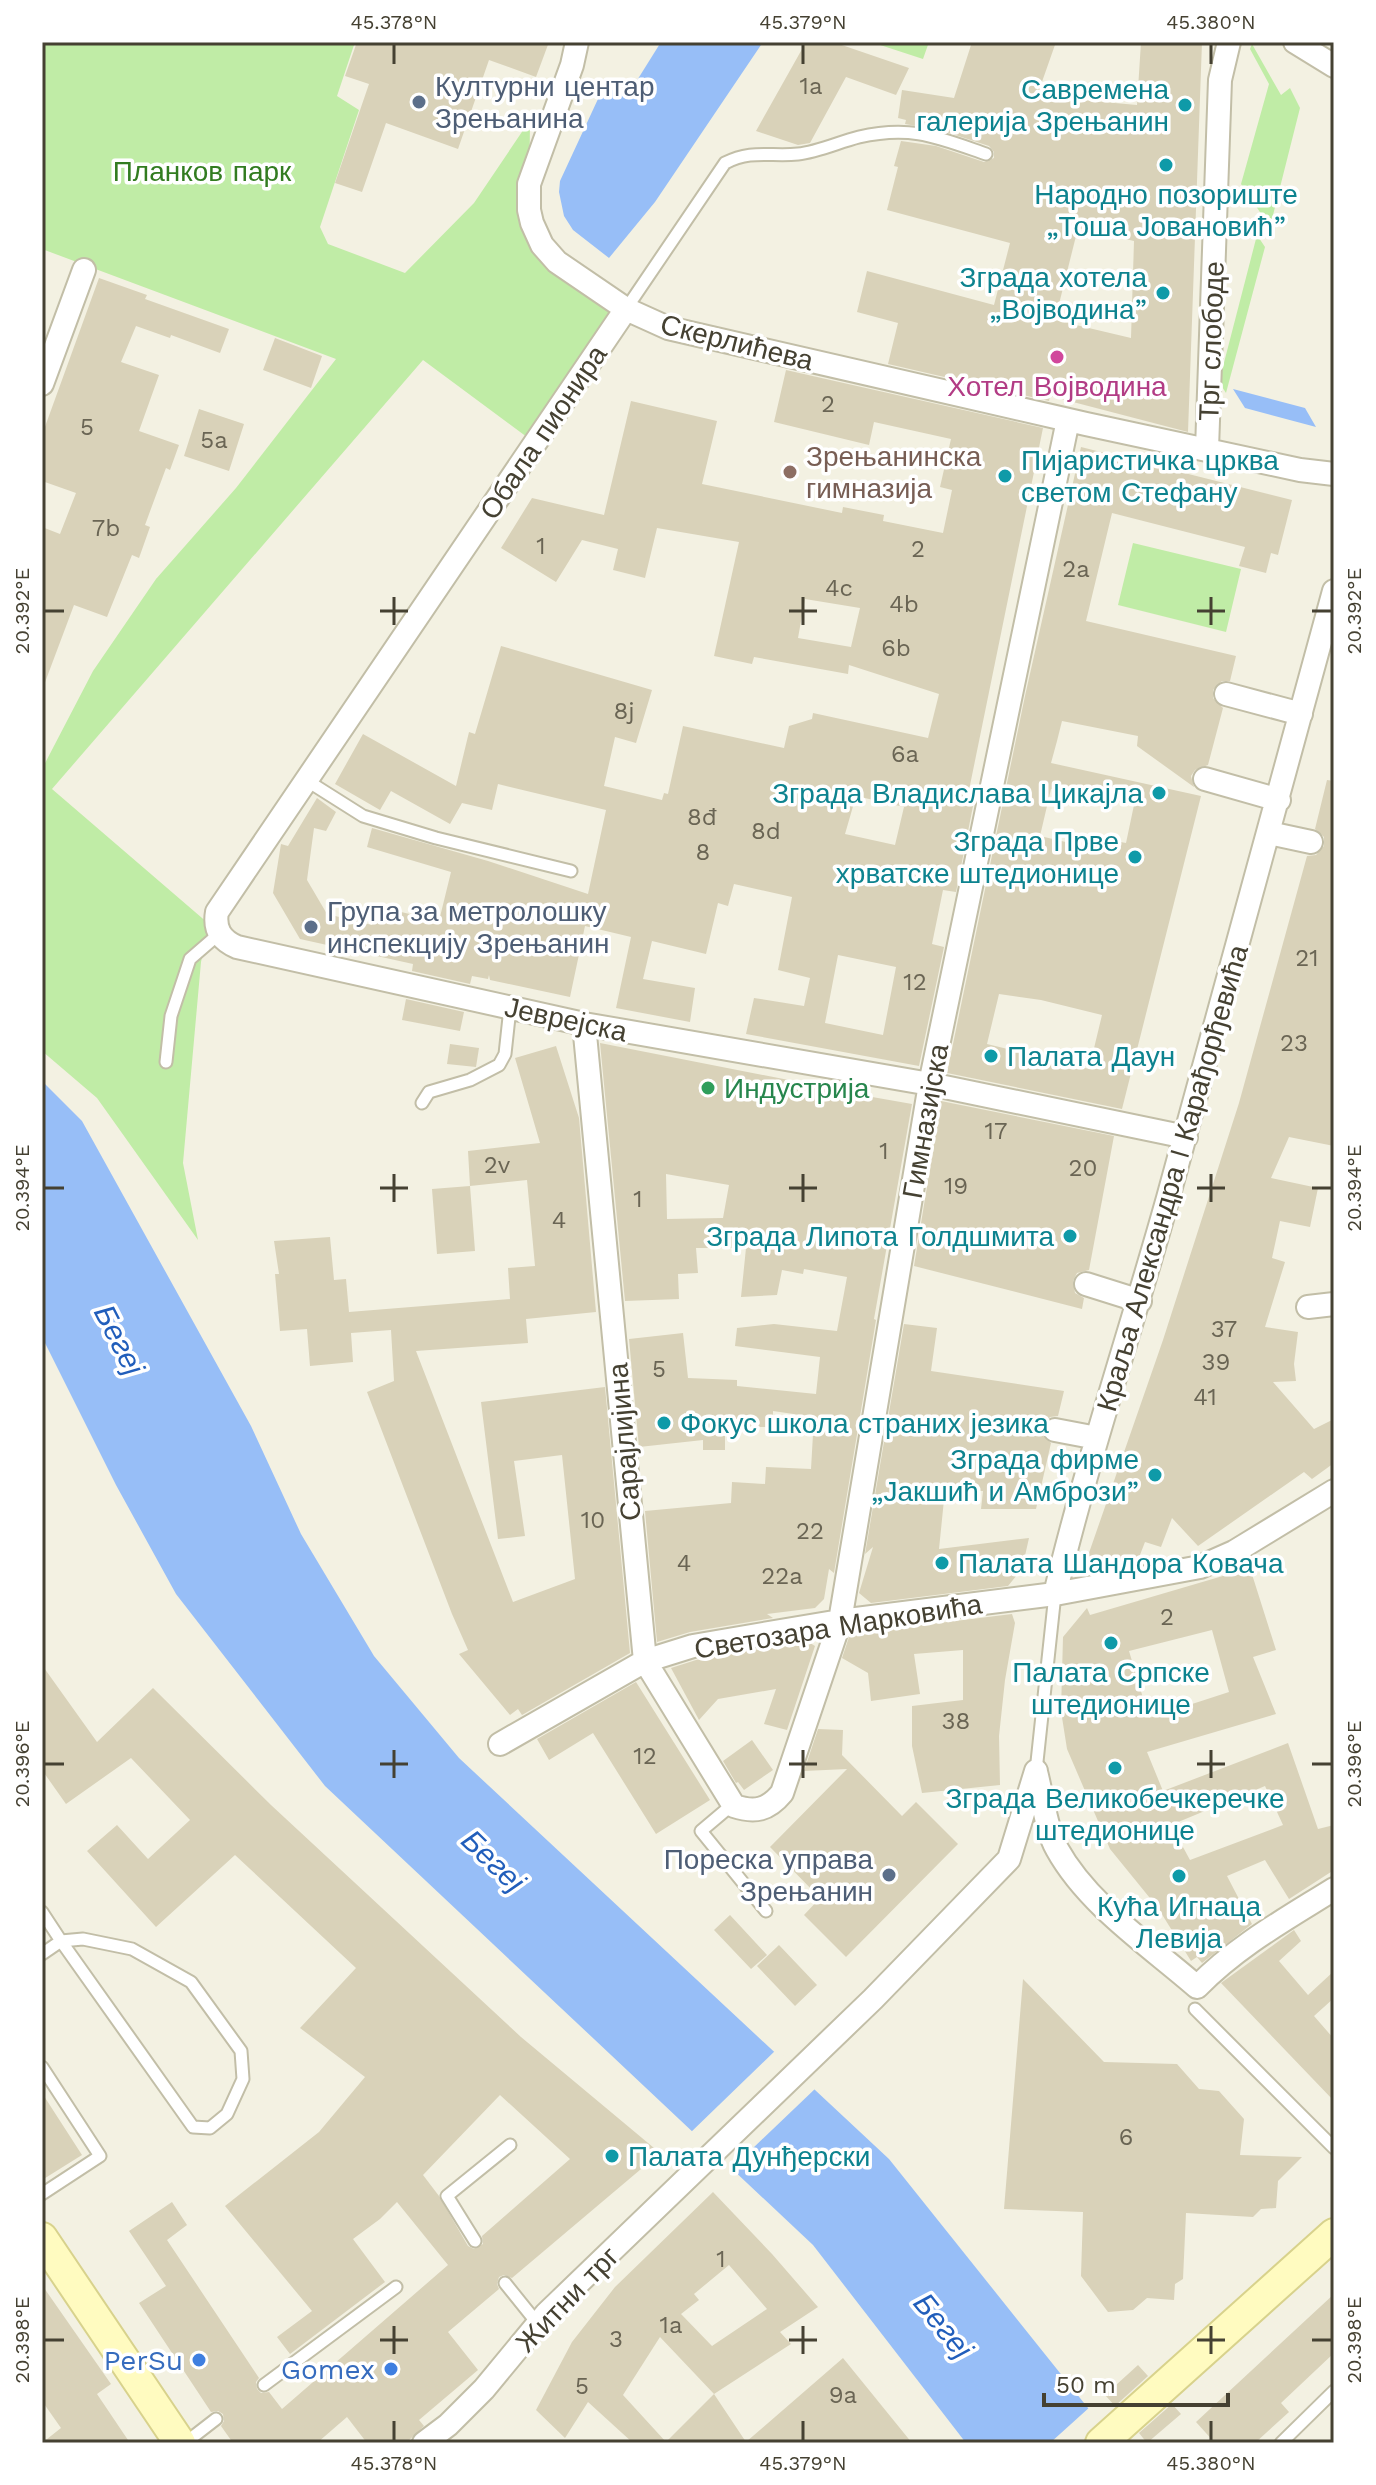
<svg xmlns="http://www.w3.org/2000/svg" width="1376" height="2485" viewBox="0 0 1376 2485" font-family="'Work Sans',sans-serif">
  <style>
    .green { fill: #c0eca6 }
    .water { fill: #97bef7 }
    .pier { fill: #f3f1e2 }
    .building { fill: #d9d2b9; fill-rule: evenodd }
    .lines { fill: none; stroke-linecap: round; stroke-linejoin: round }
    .lane-casing { stroke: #c2bea7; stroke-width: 15 }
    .street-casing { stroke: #c2bea7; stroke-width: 26 }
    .secondary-casing { stroke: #d8d28c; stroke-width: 34 }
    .lane { stroke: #fff; stroke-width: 11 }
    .street { stroke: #fff; stroke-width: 22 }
    .secondary { stroke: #fffbc0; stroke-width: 30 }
    .ticks { fill: none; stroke: #454132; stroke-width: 3 }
    .service-dot { fill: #5c6f8a; stroke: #fff; stroke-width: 3 }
    .culture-dot { fill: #0f9aa8; stroke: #fff; stroke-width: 3 }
    .hotel-dot { fill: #d1479c; stroke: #fff; stroke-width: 3 }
    .education-dot { fill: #8d6e63; stroke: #fff; stroke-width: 3 }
    .leisure-dot { fill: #2e9e5b; stroke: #fff; stroke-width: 3 }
    .shop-dot { fill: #3f7fe0; stroke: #fff; stroke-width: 3 }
    .labels { text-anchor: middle; stroke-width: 7; stroke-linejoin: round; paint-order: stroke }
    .number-label { font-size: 24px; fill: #6a6554 }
    .service-label { font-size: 28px; fill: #4e5e75; stroke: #fff; text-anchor: start }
    .culture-label { font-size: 28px; fill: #0d838f; stroke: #fff; text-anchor: end }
    .park-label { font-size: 28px; fill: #327c20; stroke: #fff }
    .street-label { font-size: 28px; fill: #454132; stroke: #fff }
    .hotel-label { font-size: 28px; fill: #b23c85; stroke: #fff }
    .education-label { font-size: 28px; fill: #785e54; stroke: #fff; text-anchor: start }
    .leisure-label { font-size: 28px; fill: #27864d; stroke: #fff; text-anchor: start }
    .shop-label { font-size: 28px; fill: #366cbe; stroke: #fff; text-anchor: end }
    .water-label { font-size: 30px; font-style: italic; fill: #215ebb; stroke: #fff }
    .neatline { fill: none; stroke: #454132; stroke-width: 3 }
    .ticks-label { font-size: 20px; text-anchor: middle; fill: #454132 }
  </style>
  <rect width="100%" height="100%" fill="#f3f1e2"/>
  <path class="green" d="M42 42H355L337 96 359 110 320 227 328 244 405 273 474 203 530 120 529 210 537 234 626 309 535 443 423 360 52 789 209 924 201 962 183 1163 198 1240 97 1098 42 1051V769L93 671 156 579 236 488 336 359 42 249Z
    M871 42H929L923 59Z
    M1252 44 1281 95 1290 88 1300 108 1270 227 1241 184 1269 84 1250 49Z
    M1257 235 1265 247 1226 393 1219 382Z
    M1133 543 1241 569 1226 632 1118 605Z"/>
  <path class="water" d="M661 42H763L655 202 609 258 573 230 564 216 559 192 560 181 604 86 617 92 631 90Z
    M1233 389 1305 408 1316 427 1245 408Z
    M42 1081 82 1121 251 1426 301 1534 374 1656 459 1758 889 2159 1116 2443H966L813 2245 325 1786 176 1594 116 1485 42 1337Z"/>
  <path class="pier" d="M777 2049 817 2087 729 2171 689 2134Z
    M1091 2406 1120 2443H1050Z"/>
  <path class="building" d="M357 42H549L536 77 489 60 458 149 386 123 362 192 335 183 369 84 345 76Z
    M806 42H833L909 68 896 95 846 77 810 143 798 145 756 131Z
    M972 42H1056L1037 96 1137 105 1141 42H1202L1188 432 1050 396 1049 401 888 364 898 323 857 312 867 271 994 305 1010 243 887 210 898 167 894 166 901 141 936 146 984 162 994 158V152L989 146 940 130 905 124 906 120 898 118 902 90 954 98ZM1078 228 1134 241 1131 338 1055 320Z
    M99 278 147 295 145 299 229 329 220 353 171 335 170 338 136 326 121 362 159 375 139 431 179 445 170 470 166 468 145 525 150 527 139 558 132 555 107 617 74 605 44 685H42V527L60 534 76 493 42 481V435Z
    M275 338 322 356 311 388 263 370Z
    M786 370 1043 428 968 795 975 796 956 892 943 890 932 944 944 947 919 1066 746 1034 754 998 804 1006 810 978 778 970 792 897 734 884 728 906 718 903 706 954 652 941 643 979 695 988 690 1022 616 1008 631 937 585 926 570 997 490 980 489 975 488 979 472 976 470 984 412 971 413 964 300 939 273 893 281 844 288 846 317 798 336 812 326 831 314 828 307 880 327 914 372 925 376 906 439 921 451 872 367 847 372 828 488 861 588 894 606 810 498 784 492 810 462 803 450 824 391 791 380 810 335 784 363 734 456 786 469 732 475 734 501 646 652 690 636 743 615 737 604 786 662 800 664 793 668 794 683 726 784 748 789 726 812 719 813 713 928 738 939 694 849 665 848 674 754 657 752 664 714 656 739 542 657 528 645 578 613 570 618 549 582 540 556 582 501 548 532 498 604 515 631 401 717 421 702 484 842 513 843 507 884 515 883 521 943 533 952 490 940 487 951 439 874 422 869 445 774 422ZM805 599 860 608 851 647 798 638ZM856 796 904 807 895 845 845 834ZM838 955 896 967 883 1035 825 1023Z
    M199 409 244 424 229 471 184 456Z
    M1081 447 1292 500 1278 555 1271 553 1266 573 1239 566 1245 547 1112 513 1086 621 1236 656 1230 681H1222L1213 690V698L1223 708 1208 765 1195 770 1191 776 1194 787 1137 746 1138 736 1062 721 1057 741 1051 763 1201 796 1122 1109 947 1073 1025 696ZM1051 789 1134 805 1126 843 1089 836 1087 847 1040 836ZM999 994 1041 1000 1102 1015 1089 1069 987 1044Z
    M1327 780 1334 781V1146L1289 1137 1271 1178 1318 1188 1310 1227 1280 1221 1272 1258 1285 1262 1265 1327 1298 1332 1294 1364 1296 1381 1273 1382 1314 1429 1334 1419V1463L1312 1479 1304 1472 1198 1546 1172 1518 1161 1547 1145 1542 1136 1565 1082 1573 1163 1340 1239 1103 1307 856 1316 855 1324 846V837L1315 829Z
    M406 999 464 1012 460 1031 402 1020Z
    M600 1043 804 1083V1085L912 1104 874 1319 876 1320 834 1573 829 1569 824 1599 815 1608 767 1614 773 1618 690 1632 657 1642 645 1511 731 1503 732 1482 765 1484 766 1467 811 1469 814 1417 773 1411V1427H725V1450H703V1440L639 1447 629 1339 683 1333 688 1378 737 1380V1386L816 1394 820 1357 735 1346 737 1328 774 1324 837 1331 847 1277 804 1269 803 1274 782 1270 777 1295 741 1297 746 1248H696L698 1273 678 1274 679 1299 625 1301ZM666 1174 729 1185 723 1218 667 1219Z
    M450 1044 479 1048 476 1067 447 1064Z
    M556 1046 579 1118 596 1312 526 1319 528 1343 416 1351 513 1602 575 1579 562 1455 514 1461 525 1536 498 1539 481 1402 605 1387 630 1653 522 1715 518 1709 510 1715 459 1654 468 1650 452 1614 367 1392 394 1381 391 1330 351 1333 353 1362 310 1366 307 1329 280 1331 275 1274H279L274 1241 330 1237 334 1280 346 1279 349 1312 510 1299 508 1268 535 1266 527 1180 470 1186 468 1151 540 1143 515 1058Z
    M941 1101 1114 1136 1089 1270 1077 1273 1073 1281 1075 1293 1084 1298 1082 1309 914 1266Z
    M470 1186 475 1251 437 1254 432 1189Z
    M904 1324 937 1328 931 1371 1064 1391 1058 1416 1050 1417 1042 1427V1435L1051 1443 1036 1509H981L983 1491 945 1490 939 1549 1029 1538 1022 1569 1008 1586 871 1603 859 1593 873 1547 865 1554Z
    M1250 1568 1276 1650 1253 1657 1276 1714 1147 1752 1163 1791 1288 1743 1318 1829 1334 1825V1870L1289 1899 1265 1860 1227 1876 1252 1924 1202 1963 1197 1957 1191 1961 1158 1908 1110 1849 1067 1749 1061 1711 1063 1637 1087 1608 1090 1615ZM1212 1630 1229 1692 1149 1718 1129 1651ZM1265 1786 1283 1825 1190 1860 1171 1825Z
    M1012 1614 1015 1623 1005 1680 999 1736 1000 1785 922 1793 912 1746V1706L963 1700V1650L914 1654 920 1694 871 1701 868 1673 842 1658 850 1634Z
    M807 1641 815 1646 787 1730 764 1724 776 1689 718 1699 699 1720 671 1668 696 1660Z
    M42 1665 97 1742 153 1688 271 1805 521 2037 660 2153 512 2278 504 2275 499 2277 497 2284 499 2289 448 2332 478 2370 419 2420 424 2426 406 2443H367L347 2417 317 2443H233L221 2426 224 2421 223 2414 218 2411 211 2412 139 2303 166 2286 129 2231 172 2202 187 2225 167 2240 259 2378 256 2382 257 2389 261 2393 269 2392 282 2409 448 2265 397 2202 380 2219 353 2239 385 2282 290 2354 277 2337 312 2311 225 2206 319 2132 365 2077 300 2028 356 1968 235 1855 156 1927 87 1851 117 1825 148 1859 190 1820 131 1758 66 1804 42 1770ZM500 2095 570 2159 482 2236 483 2244 474 2249 468 2246 439 2196 423 2175Z
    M636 1682 710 1800 656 1834 593 1733 549 1760 537 1739Z
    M818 1729 843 1730 842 1755 902 1816 916 1802 958 1844 846 1957 804 1915 820 1898 770 1847 847 1769 804 1771Z
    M752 1740 773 1770 744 1790 738 1782 736 1783 723 1761Z
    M730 1915 767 1955 751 1969 714 1930Z
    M1294 1930 1301 1941 1279 1961 1308 1995 1334 1971V1998L1314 2016 1334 2039V2101L1221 1983Z
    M779 1945 817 1985 795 2006 757 1966Z
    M1023 1979 1104 2062 1177 2064 1199 2089 1219 2091 1244 2119 1240 2155 1302 2157 1278 2181 1276 2208 1261 2209 1253 2217 1186 2213 1183 2279 1175 2284 1174 2300 1147 2298 1133 2310 1108 2312 1081 2276 1083 2212 1004 2209Z
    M42 2093 82 2155 42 2180Z
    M713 2192 772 2254 818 2307 780 2332 791 2344 714 2394 746 2442 843 2358 912 2443H633L588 2402 565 2438 536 2410 572 2342 615 2287ZM729 2265 767 2309 712 2346 681 2314 699 2300 694 2294ZM660 2337 714 2394 666 2442 623 2395Z
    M42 2285 111 2384 97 2394 130 2443H42L61 2428 42 2401Z
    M1334 2294V2353L1281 2403 1289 2412 1255 2443H1215L1196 2422Z
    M1138 2365 1148 2376 1115 2406 1105 2395Z
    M1172 2404 1181 2414 1147 2443 1139 2433Z"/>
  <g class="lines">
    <defs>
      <path id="lane" d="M626 309 725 163C752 149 771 157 798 154 818 152 839 142 859 137 911 125 937 137 986 154
        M306 780 363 816 436 838 571 871
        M166 1062 171 1016 190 959 220 933
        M422 1103 429 1092 470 1080 499 1065 505 1054 510 1008
        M1036 1771 1055 1594
        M733 1804 701 1831 766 1911
        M42 1912 61 1941 42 1954
        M83 1939 132 1949 191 1982 241 2051 243 2079 227 2114 210 2128 193 2127 61 1941Z
        M1195 2009 1334 2148
        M42 2067 100 2156 42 2194
        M475 2241 447 2196 510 2145
        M505 2283 538 2324
        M264 2385 396 2287
        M185 2443 216 2419
        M1281 2443 1334 2391"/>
      <path id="street" d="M577 42 572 65 529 184V210L532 223 542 245 557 262 626 309 668 328 1086 424 1300 470 1334 474
        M1295 42 1334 66
        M626 309 217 912C214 929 221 940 237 947L584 1024 930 1084 1186 1137
        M42 384 84 270
        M1207 449 1220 80 1229 42
        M1226 694 1301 714
        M1205 779 1279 800
        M1269 833 1311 842
        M584 1024 645 1661 734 1806C755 1813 768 1810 782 1793L840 1621 930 1084 1068 420
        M1086 1284 1140 1301
        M1308 1307 1334 1304
        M1055 1430 1097 1438
        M1055 1594C1087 1461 1131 1330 1168 1198 1225 996 1277 793 1334 591
        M500 1744 645 1661 693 1646 840 1621 1055 1594 1200 1567 1234 1552 1334 1491
        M1036 1772C1042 1794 1046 1830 1057 1849 1088 1905 1150 1946 1197 1987 1237 1946 1286 1919 1334 1889
        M424 2443 448 2425 484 2389 546 2314 873 1999 1009 1859 1036 1771"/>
      <path id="secondary" d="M42 2238 180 2443
        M1101 2443 1334 2234"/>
    </defs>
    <use href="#lane" class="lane-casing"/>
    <use href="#street" class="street-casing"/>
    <use href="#secondary" class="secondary-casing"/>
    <use href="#lane" class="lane"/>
    <use href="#street" class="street"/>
    <use href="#secondary" class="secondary"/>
  </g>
  <path class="ticks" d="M394 44V64M803 44V64M1211 44V64M394 597V625M803 597V625M1211 597V625M44 611H64M380 611H408M789 611H817M1197 611H1225M1312 611H1332M394 1174V1202M803 1174V1202M1211 1174V1202M44 1188H64M380 1188H408M789 1188H817M1197 1188H1225M1312 1188H1332M394 1750V1778M803 1750V1778M1211 1750V1778M44 1764H64M380 1764H408M789 1764H817M1197 1764H1225M1312 1764H1332M394 2326V2354M803 2326V2354M1211 2326V2354M44 2340H64M380 2340H408M789 2340H817M1197 2340H1225M1312 2340H1332M394 2421V2441M803 2421V2441M1211 2421V2441"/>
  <g class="service-dot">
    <circle cx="419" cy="102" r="8"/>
    <circle cx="311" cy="927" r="8"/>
    <circle cx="889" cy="1875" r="8"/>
  </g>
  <g class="culture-dot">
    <circle cx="1185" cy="105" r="8"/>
    <circle cx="1166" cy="165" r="8"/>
    <circle cx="1163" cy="293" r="8"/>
    <circle cx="1005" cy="476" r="8"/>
    <circle cx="1159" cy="793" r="8"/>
    <circle cx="1135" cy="857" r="8"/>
    <circle cx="991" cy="1056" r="8"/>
    <circle cx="1070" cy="1236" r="8"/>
    <circle cx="664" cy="1423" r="8"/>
    <circle cx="1155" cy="1475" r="8"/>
    <circle cx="942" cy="1563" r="8"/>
    <circle cx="1111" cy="1643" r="8"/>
    <circle cx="1115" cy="1768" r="8"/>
    <circle cx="1179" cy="1876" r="8"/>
    <circle cx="612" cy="2156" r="8"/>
  </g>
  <circle class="hotel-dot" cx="1057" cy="357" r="8"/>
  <circle class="education-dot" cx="790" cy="472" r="8"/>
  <circle class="leisure-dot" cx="708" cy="1088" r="8"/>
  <g class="shop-dot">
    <circle cx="199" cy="2360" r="8"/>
    <circle cx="391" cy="2369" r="8"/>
  </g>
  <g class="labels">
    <g class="number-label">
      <text x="811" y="94">1a</text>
      <text x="828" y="412">2</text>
      <text x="87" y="435">5</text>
      <text x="214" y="448">5a</text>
      <text x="106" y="536">7b</text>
      <text x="541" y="554">1</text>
      <text x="918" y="557">2</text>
      <text x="1076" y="577">2a</text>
      <text x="839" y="596">4c</text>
      <text x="904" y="612">4b</text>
      <text x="896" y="656">6b</text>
      <text x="624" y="719">8j</text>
      <text x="905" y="762">6a</text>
      <text x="702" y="825">8đ</text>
      <text x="766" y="839">8d</text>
      <text x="703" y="860">8</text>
      <text x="1307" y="966">21</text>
      <text x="915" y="990">12</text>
      <text x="1294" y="1051">23</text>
      <text x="996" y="1139">17</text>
      <text x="884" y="1159">1</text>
      <text x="497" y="1173">2v</text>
      <text x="1083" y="1176">20</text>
      <text x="956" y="1194">19</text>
      <text x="638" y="1207">1</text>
      <text x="559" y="1228">4</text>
      <text x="1224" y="1337">37</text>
      <text x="1216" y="1370">39</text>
      <text x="659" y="1377">5</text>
      <text x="1205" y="1405">41</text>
      <text x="593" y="1528">10</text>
      <text x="810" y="1539">22</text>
      <text x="684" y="1571">4</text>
      <text x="782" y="1584">22a</text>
      <text x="1167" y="1625">2</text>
      <text x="956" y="1729">38</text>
      <text x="645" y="1764">12</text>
      <text x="1126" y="2145">6</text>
      <text x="721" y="2267">1</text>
      <text x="671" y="2333">1a</text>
      <text x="616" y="2347">3</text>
      <text x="582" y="2394">5</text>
      <text x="843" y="2403">9a</text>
    </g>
    <g class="service-label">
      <text x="435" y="96">Културни центар<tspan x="435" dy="32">Зрењанина</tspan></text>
      <text x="327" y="921">Група за метролошку<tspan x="327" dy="32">инспекцију Зрењанин</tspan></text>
      <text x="873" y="1869" text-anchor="end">Пореска управа<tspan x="873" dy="32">Зрењанин</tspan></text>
    </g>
    <g class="culture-label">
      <text x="1169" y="99">Савремена<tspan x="1169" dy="32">галерија Зрењанин</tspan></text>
      <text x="1166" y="204" text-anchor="middle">Народно позориште<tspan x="1166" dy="32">„Тоша Јовановић”</tspan></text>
      <text x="1147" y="287">Зграда хотела<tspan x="1147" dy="32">„Војводина”</tspan></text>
      <text x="1021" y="470" text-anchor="start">Пијаристичка црква<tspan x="1021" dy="32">светом Стефану</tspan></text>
      <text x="1143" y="803">Зграда Владислава Цикајла</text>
      <text x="1119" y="851">Зграда Прве<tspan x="1119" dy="32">хрватске штедионице</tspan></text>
      <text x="1007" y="1066" text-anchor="start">Палата Даун</text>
      <text x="1054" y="1246">Зграда Липота Голдшмита</text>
      <text x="680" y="1433" text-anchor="start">Фокус школа страних језика</text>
      <text x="1139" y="1469">Зграда фирме<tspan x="1139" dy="32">„Јакшић и Амбрози”</tspan></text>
      <text x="958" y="1573" text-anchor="start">Палата Шандора Ковача</text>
      <text x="1111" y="1682" text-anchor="middle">Палата Српске<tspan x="1111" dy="32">штедионице</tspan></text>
      <text x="1115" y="1808" text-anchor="middle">Зграда Великобечкеречке<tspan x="1115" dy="32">штедионице</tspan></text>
      <text x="1179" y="1916" text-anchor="middle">Кућа Игнаца<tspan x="1179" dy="32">Левија</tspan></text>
      <text x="628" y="2166" text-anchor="start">Палата Дунђерски</text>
    </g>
    <g class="park-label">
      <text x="202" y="181">Планков парк</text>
    </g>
    <g class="street-label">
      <text transform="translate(1211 341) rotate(-88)" y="10">Трг слободе</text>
      <text transform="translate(737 342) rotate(14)" y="10">Скерлићева</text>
      <text transform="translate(543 432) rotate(-56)" y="10">Обала пионира</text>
      <text transform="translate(566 1019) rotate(12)" y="10">Јеврејска</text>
      <text transform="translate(925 1121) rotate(-80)" y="10">Гимназијска</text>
      <text transform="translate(1172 1178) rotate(-74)" y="10">Краља Александра I Карађорђевића</text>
      <text transform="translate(624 1442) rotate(-95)" y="10">Сарајлијина</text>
      <text transform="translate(838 1626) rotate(-9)" y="10">Светозара Марковића</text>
      <text transform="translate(567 2299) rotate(-46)" y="10">Житни трг</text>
    </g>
    <g class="hotel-label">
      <text x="1057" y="396">Хотел Војводина</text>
    </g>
    <g class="education-label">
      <text x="806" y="466">Зрењанинска<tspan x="806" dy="32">гимназија</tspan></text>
    </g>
    <g class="leisure-label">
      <text x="724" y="1098">Индустрија</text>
    </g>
    <g class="shop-label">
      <text x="183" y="2370">PerSu</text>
      <text x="375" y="2379">Gomex</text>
    </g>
    <g class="water-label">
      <text transform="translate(119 1340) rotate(63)" y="10">Бегеј</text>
      <text transform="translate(493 1861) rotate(44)" y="10">Бегеј</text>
      <text transform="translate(943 2326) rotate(51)" y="10">Бегеј</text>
    </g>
  </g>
  <rect width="1376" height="2485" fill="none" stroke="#ffffff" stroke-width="88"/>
  <path d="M1044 2393v12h184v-12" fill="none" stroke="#454132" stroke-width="4"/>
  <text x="1056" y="2393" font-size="24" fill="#454132" stroke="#ffffff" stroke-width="6" paint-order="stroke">50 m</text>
  <rect x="44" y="44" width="1288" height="2397" class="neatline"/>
  <g class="ticks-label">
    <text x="394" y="29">45.378°N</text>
    <text x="803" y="29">45.379°N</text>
    <text x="1211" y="29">45.380°N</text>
    <text transform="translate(22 611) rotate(-90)" y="7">20.392°E</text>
    <text transform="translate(1354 611) rotate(-90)" y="7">20.392°E</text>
    <text transform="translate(1354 1188) rotate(-90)" y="7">20.394°E</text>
    <text transform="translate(22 1188) rotate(-90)" y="7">20.394°E</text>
    <text transform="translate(22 1764) rotate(-90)" y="7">20.396°E</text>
    <text transform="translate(1354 1764) rotate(-90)" y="7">20.396°E</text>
    <text transform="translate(22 2340) rotate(-90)" y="7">20.398°E</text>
    <text transform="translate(1354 2340) rotate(-90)" y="7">20.398°E</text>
    <text x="394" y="2470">45.378°N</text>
    <text x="803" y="2470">45.379°N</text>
    <text x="1211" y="2470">45.380°N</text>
  </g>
</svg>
